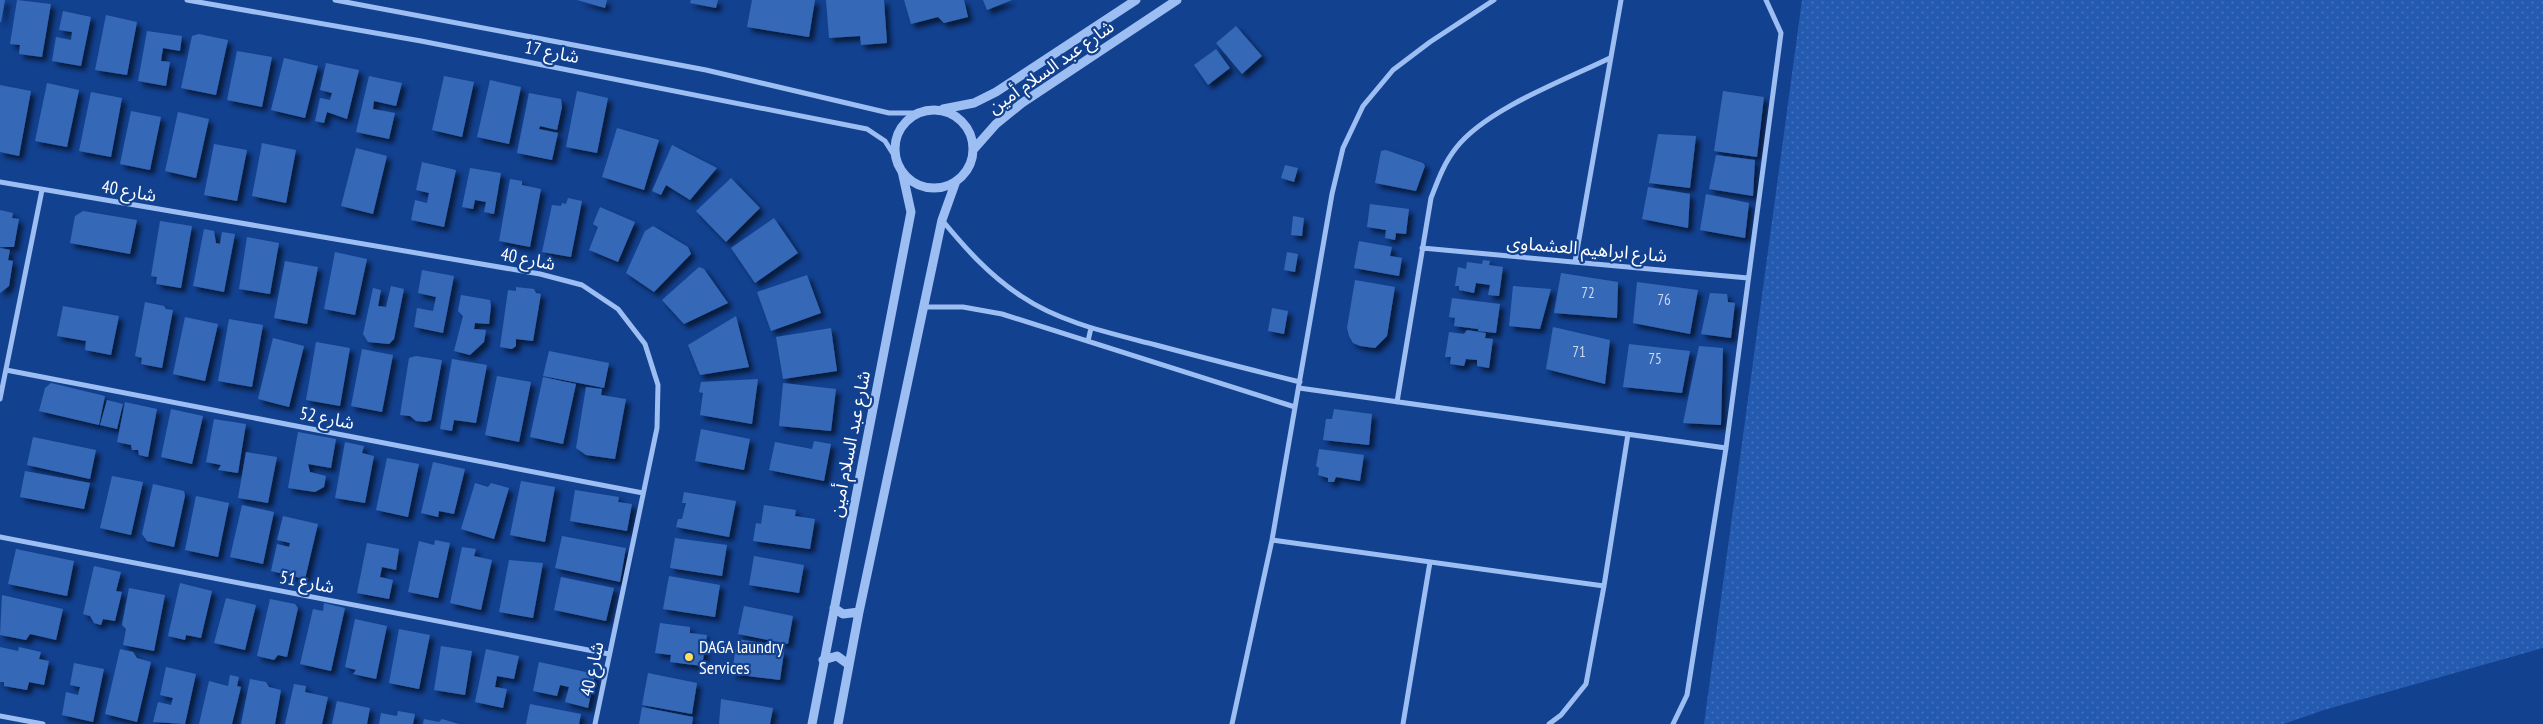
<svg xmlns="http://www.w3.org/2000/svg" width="2543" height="724" viewBox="0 0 2543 724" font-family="'PT Sans Narrow','Noto Sans Arabic',sans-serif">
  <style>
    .grass { fill: url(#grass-dots) }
    .building { fill: #3668b7; filter: url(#shadow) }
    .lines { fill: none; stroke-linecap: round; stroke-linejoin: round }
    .minor { stroke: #9dbef2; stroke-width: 5 }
    .tertiary { stroke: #9dbef2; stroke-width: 9 }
    .poi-dot { fill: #ffdb5e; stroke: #124190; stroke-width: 2 }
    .labels { text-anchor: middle; stroke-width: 4.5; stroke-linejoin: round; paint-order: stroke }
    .number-label { font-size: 15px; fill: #cdd9ed }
    .street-label { font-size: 18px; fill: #fff; stroke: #124190 }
    .poi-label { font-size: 18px; fill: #fff; stroke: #124190; text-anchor: start }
  </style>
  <defs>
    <pattern id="grass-dots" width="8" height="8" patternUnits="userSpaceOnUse" patternTransform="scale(1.25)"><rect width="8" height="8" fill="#245aaf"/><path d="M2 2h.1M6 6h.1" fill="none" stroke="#4573bb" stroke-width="1.8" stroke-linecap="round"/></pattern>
    <filter id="shadow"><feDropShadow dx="4.5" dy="4.5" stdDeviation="2.5" flood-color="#0009"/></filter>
  </defs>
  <rect width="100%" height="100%" fill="#124190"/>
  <path class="grass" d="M1802 0H2543V648L2324 710 2284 724H1704Z"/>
  <path class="building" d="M0 0H5L1 22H0Z
    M17 0 51 4 42 57 19 54 20 45 10 44Z
    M577 0H607L605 8Z
    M691 0H718L716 8 690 3Z
    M752 0H815L809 37 747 27Z
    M826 0H884L887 43 861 45 860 36 829 38Z
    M904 0H964L968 17 944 23 938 17 911 24Z
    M983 0H1012L987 10Z
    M63 11 91 17 81 66 52 61 56 37 71 40 72 32 59 30Z
    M106 15 137 22 127 75 95 70Z
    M1236 26 1262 56 1242 74 1216 43Z
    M147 31 182 36 180 51 163 48 161 61 170 62 166 86 138 81Z
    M199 34 228 40 216 95 181 88 192 36Z
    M1216 49 1230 68 1208 85 1194 65Z
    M237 51 272 57 262 107 227 100Z
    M284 58 318 66 305 118 271 110Z
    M326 63 359 70 347 119 327 112 324 123 315 121 320 98 330 100 332 93 320 90Z
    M369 76 402 83 396 106 374 101 373 109 395 113 389 139 356 132Z
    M444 76 474 82 462 137 432 130Z
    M490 80 521 87 509 144 477 137Z
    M47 83 79 90 67 147 35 141Z
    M0 85 31 91 19 156 0 152Z
    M577 91 608 98 597 153 566 147Z
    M1723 91 1764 97 1757 157 1714 151Z
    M91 92 122 98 111 157 79 151Z
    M529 93 561 99 562 107 557 130 540 126 539 129 558 133 552 160 517 153Z
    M131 111 161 117 150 170 120 164Z
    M178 112 209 119 196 178 165 171Z
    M617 128 659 140 644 190 602 177Z
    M1658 134 1696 136 1690 188 1649 183Z
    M262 143 296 150 286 203 252 196Z
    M214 144 247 150 237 201 204 195Z
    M672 145 717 168 690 200 666 185 661 195 652 191Z
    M356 148 387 156 373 214 341 206Z
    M1386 150 1423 163 1425 166 1416 191 1375 183 1381 151Z
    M1716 155 1755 160 1753 196 1709 189Z
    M422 162 456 170 444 227 411 220 415 200 427 203 429 193 416 190Z
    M1285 165 1298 168 1294 182 1281 178Z
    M470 168 501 173 494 214 484 212 486 202 475 200 473 209 462 207Z
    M731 178 760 208 726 242 696 211Z
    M510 179 522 181V185L541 189 530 247 499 241Z
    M1648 187 1690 194 1688 228 1642 219Z
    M1706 194 1749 203 1745 238 1700 230Z
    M568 198 582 201 571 257 542 252 552 205 561 206 562 203 566 204Z
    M1370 204 1409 209 1406 234 1396 233 1395 240 1385 238 1386 230 1367 227Z
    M600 207 635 222 618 262 589 250 598 227 593 224Z
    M0 210 13 213 12 218 19 219 14 247H0Z
    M83 211 137 220 130 254 70 243 75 216Z
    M1293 216 1304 218 1302 236 1291 235Z
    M774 218 798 253 755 283 731 248Z
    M160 221 192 226 181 288 156 284 157 277 151 276Z
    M653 226 688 247 691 254 654 292 626 273 645 231Z
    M204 229 214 231 216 243 220 244 222 232 235 234 224 292 193 286Z
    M247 237 279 243 270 294 239 289Z
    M1359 241 1392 247 1390 256 1402 258 1399 276 1354 268Z
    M0 248 10 250 8 260 13 261 9 286 0 293Z
    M335 252 367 259 355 315 324 309Z
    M1287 252 1298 254 1295 272 1284 270Z
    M1483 260 1490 261 1489 265 1503 267 1499 296 1488 295 1490 285 1476 283 1474 293 1459 290V286H1455L1458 267 1466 269 1467 262 1482 264Z
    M285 261 318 267 307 324 274 318Z
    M699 267 704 269 728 303 684 324 662 300Z
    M422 270 454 276 443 333 414 327 417 308 433 311 436 297 418 293Z
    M1561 273 1618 282 1617 318 1554 313Z
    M807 275 821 313 771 331 757 292Z
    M1355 280 1395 287 1387 336 1375 348 1360 346 1353 343 1349 336 1347 328Z
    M1637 282 1698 290 1690 334 1633 323Z
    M391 286 404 289 394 339 389 344 368 342 363 334 373 288 381 290 378 306 386 307Z
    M1513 286 1551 289 1540 329 1509 326Z
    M516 287 534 289 536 293 541 294 533 341 516 339V346L512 349 500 347 508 290 516 291Z
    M1710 293 1727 294 1728 302 1735 303 1731 338 1701 334Z
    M461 295 490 300 491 306 489 324 475 323 474 329 486 330 484 342 470 355 454 351 463 316 458 311Z
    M1452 298 1500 304 1496 333 1478 331 1479 321 1478 329 1454 326 1455 318 1449 317Z
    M145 302 164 306 166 309 173 310 162 368 141 364 142 358 135 356Z
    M63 306 119 316 111 355 85 350 86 341 57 336Z
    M1272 308 1288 311 1284 334 1268 331Z
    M736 316 749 367 700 375 688 345Z
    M185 317 218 324 205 381 173 374Z
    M229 319 263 325 252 387 218 381Z
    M1553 327 1610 340 1605 384 1546 369Z
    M831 328 837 371 783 379 776 337Z
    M1467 330 1486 333 1485 338 1493 339 1489 368 1477 366V360L1466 359 1464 366 1450 364 1451 357H1445L1449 332 1464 334Z
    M273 338 304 346 289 407 258 399Z
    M316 342 350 348 340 406 306 400Z
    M1629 344 1690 351 1682 393 1623 387Z
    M1699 346 1723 348 1721 425 1683 423Z
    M362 349 393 355 382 412 351 406Z
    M549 351 609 363 604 388 543 376Z
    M416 356 442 360 431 420 426 422 416 421 410 416 400 415 409 358Z
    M452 359 487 365 476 423 454 420 452 431 440 429Z
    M497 376 531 382 519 442 485 435Z
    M543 377 576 384 563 444 530 437Z
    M758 379 752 424 700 415 703 393 699 392 701 382Z
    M51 383 105 396 99 425 39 411 45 388Z
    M783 383 836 389 831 431 779 426Z
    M586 387 602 389 601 395 626 399 615 459 586 455 576 448Z
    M107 400 123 404 117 429 100 425Z
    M125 402 157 409 148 457 139 455 138 450H132L131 445 117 442Z
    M171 409 203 416 192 464 161 457Z
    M1334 409 1372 414 1369 445 1323 440 1326 419H1332Z
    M214 419 246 424 238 473 218 470 221 465 206 462Z
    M701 429 750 439 744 470 695 461Z
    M298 432 336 439 331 468 308 464 310 472 326 476 324 487 315 492 288 488Z
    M33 437 96 450 90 479 27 465Z
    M814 441 831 444 824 481 769 470 775 442 812 449Z
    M345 442 364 446 362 453 374 456 365 503 335 498Z
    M1319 449 1364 455 1360 481 1336 477 1334 482H1328V478L1318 475 1319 468 1316 466Z
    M246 452 277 457 268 503 238 498Z
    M387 458 419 464 408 517 376 510Z
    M433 462 465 469 454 514 439 511 438 517 421 513Z
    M25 471 90 483 84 509 20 497Z
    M112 476 143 482 131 535 100 528Z
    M521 481 555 487 545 542 510 535Z
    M475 483 488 487 491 483 509 488 494 539 461 529Z
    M153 484 184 491 185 496 174 547 147 541 142 534Z
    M575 490 619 497 618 502 632 504 627 531 570 521Z
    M684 492 736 501 729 537 676 527 678 519H682L686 503H682Z
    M196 496 229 503 218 557 185 550Z
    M242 505 274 512 263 564 230 557Z
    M764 505 796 510 795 516 815 519 810 549 753 541 756 523 761 524Z
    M283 516 318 524 305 579 271 571 277 544 289 547 290 543 277 540Z
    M562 536 626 548 620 582 555 568Z
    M675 538 727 545 722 576 670 568Z
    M435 540 450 543 438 598 408 592 419 541 434 545Z
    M367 543 399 549 396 570 382 567 380 577 393 580 389 599 357 593Z
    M462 547 476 549 474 556 492 560 481 610 450 603Z
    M16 549 74 561 67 596 8 584Z
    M754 556 804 565 799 593 749 585Z
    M509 560 543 563 533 618 499 612Z
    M94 566 121 572 116 591 122 592 115 621 103 619 101 625 94 623 90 616 83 614Z
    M669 576 720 585 715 617 663 609Z
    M561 577 614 588 606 621 554 610Z
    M180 583 212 591 201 638 186 635 185 640 168 636Z
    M129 588 165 595 154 651 123 645 126 629 122 625Z
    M2 595 63 609 56 640 30 634 26 640 0 635Z
    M226 598 256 605 245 650 214 643Z
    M270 599 295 604 298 608 287 657 278 655 274 660 257 656Z
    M324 603 345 608 331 671 300 664 313 609 323 611Z
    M744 606 793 616 788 644 738 634Z
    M355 619 387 626 376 679 353 674 356 670 345 667Z
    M660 623 690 627V633L707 635 702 666 670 662 671 655 655 653Z
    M399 629 430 635 419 689 389 683Z
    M737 639 776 645 773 650 784 652 780 680 732 674Z
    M441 646 472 651 465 695 434 690Z
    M0 647 18 651 19 647 41 652 39 659 49 661 44 685 29 682 27 690 4 686V682H0Z
    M120 649 133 652 137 658 151 662 137 722 105 714Z
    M486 649 519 656 514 679 497 676 495 687 507 689 503 708 475 702Z
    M539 662 595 674 588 708 565 702 569 687 560 685 557 696 533 691Z
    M74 663 104 669 93 722 62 715 66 692 78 695 80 687 70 685Z
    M166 667 196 674 185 724 153 722 158 702 171 705 173 698 160 695Z
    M648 673 697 683 692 714 642 705Z
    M230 675 239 677 237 686 241 687 232 724H199L209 681 228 686Z
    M250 679 266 682 269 687 281 690 275 724H241Z
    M294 684 306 686 305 692 328 697 322 724H285Z
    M721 699 773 708 770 724H719Z
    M337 701 370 708 367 724H332Z
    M530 704 581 714 579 724H526Z
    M642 707 693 717 692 724H639Z
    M398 711 415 714 413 724H379L381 713 397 716Z
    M424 719 439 722 442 719 459 724H423Z"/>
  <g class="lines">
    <path class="minor" d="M187 0 421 41 867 129 885 141 897 160
      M335 0 706 70 889 113H919
      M0 182 540 274 582 285 618 309 645 344 658 385 657 428 595 724
      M942 220C966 249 989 275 1021 296 1061 323 1110 333 1156 345 1204 358 1252 370 1300 382
      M1422 248 1748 278
      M1575 262 1621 0
      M924 307H963L1002 314 1295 407
      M1088 341 1091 328
      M6 370 643 493
      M1299 388 1726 448
      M0 399 42 190
      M1397 402 1431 198C1438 180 1444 163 1456 148 1486 109 1565 80 1610 58
      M0 537 609 654
      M1272 540 1604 586
      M0 716 43 724
      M1232 724 1272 540 1332 194 1343 148 1363 106 1393 70 1430 42 1494 0
      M1403 724 1430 562
      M1549 724 1561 715 1586 684 1604 586 1628 434
      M1673 724 1687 695 1726 448 1781 33 1766 0"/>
    <path class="tertiary" d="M943 109 974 103 996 92 1136 0
      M895 149a39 39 0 1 1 78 0a39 39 0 1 1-78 0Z
      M973 150 996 124 1022 103 1177 0
      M834 608 843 614 859 612
      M823 660 837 656 848 664
      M812 724 911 212 902 171
      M838 724 859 612 942 220 956 181"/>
  </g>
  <circle class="poi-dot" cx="689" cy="657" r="5"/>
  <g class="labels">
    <g class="number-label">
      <text x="1588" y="298">72</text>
      <text x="1664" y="305">76</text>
      <text x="1579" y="357">71</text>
      <text x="1655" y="364">75</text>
    </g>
    <g class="street-label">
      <text transform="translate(552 52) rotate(11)" y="6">شارع 17</text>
      <text transform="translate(1051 67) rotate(-35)" y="6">شارع عبد السلام أمين</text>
      <text transform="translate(129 191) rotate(10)" y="6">شارع 40</text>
      <text transform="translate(1587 249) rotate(5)" y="6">شارع ابراهيم العشماوى</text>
      <text transform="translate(528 259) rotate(11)" y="6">شارع 40</text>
      <text transform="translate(327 418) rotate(11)" y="6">شارع 52</text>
      <text transform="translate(850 444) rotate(-79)" y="6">شارع عبد السلام أمين</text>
      <text transform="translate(307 582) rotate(11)" y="6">شارع 51</text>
      <text transform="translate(592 669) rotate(-78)" y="6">شارع 40</text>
    </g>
    <g class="poi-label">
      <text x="699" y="653">DAGA laundry<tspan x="699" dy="21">Services</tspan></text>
    </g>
  </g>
</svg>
